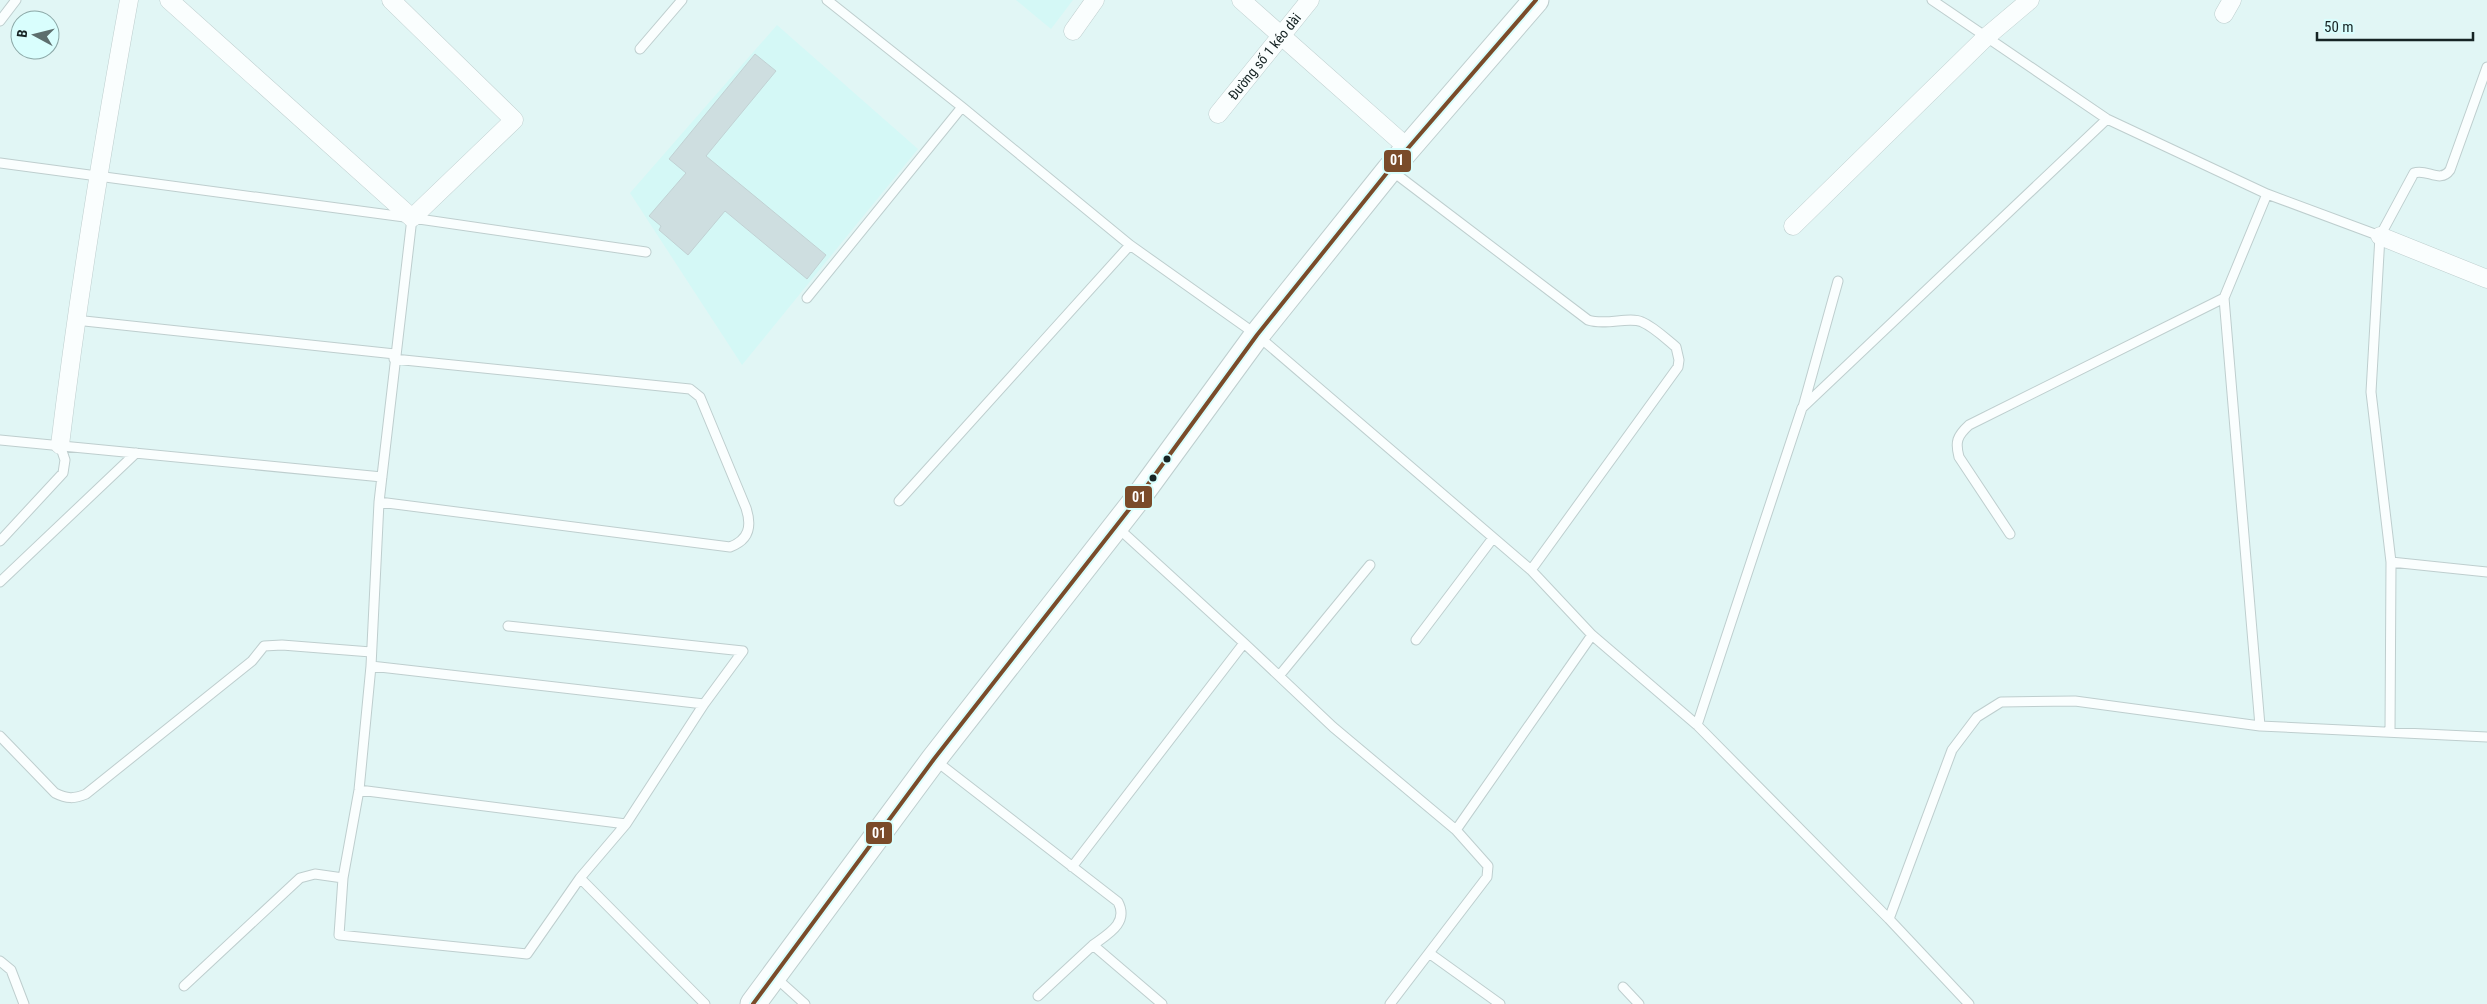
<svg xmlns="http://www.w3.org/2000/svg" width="2487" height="1004" viewBox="0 0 2487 1004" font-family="'Roboto Condensed',sans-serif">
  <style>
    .built { fill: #d4f8f6 }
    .building { fill: #cedee0; stroke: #c1d1d3 }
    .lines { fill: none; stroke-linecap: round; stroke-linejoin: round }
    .service-casing { stroke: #becece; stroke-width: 11 }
    .minor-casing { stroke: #becece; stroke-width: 19 }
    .secondary-casing { stroke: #becece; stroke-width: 27 }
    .service { stroke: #fafefe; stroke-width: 9 }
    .minor { stroke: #fafefe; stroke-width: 18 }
    .secondary { stroke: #fafefe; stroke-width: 25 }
    .bus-1-casing { stroke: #d9fefd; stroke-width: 8 }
    .bus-1 { stroke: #7a4b2a; stroke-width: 4 }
    .bus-dot { fill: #162424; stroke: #d9fefd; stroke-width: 2 }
    .labels { text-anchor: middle; stroke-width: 4; stroke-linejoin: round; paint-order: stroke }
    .street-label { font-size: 14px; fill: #162424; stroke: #d9fefd }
    .line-badge { stroke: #d9fefd; stroke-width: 2 }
    .badge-label { font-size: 14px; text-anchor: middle; font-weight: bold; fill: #fff }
  </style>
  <rect width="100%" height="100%" fill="#e1f6f5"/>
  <path class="built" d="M1016 0H1073L1051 29Z
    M777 25 918 149 742 365 630 193Z"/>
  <path class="building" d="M755 54 776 71 706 156 826 255 807 279 725 211 688 255 659 230 661 226 649 216 686 173 669 159Z"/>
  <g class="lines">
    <defs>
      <path id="service" d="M827 0 962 107 1130 245 1257 335 1531 570 1592 635 1697 725 1889 919 1969 1004
        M1932 0 2107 119 2267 194 2380 236
        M0 21 16 0
        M640 49 682 0
        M0 163 412 218 379 502 371 666 359 790 343 878 339 935 527 954 580 878 626 824 704 704 743 651 508 626
        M1392 171 1588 320C1606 326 1629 316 1642 322 1654 327 1666 339 1676 347L1679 360 1678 367 1531 570
        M412 218 646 252
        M807 298 962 107
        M75 320 395 354
        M1803 407 1838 281
        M0 440 382 477
        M899 501 1130 245
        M379 502 730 547C749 540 752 526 746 508L700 397 690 389 394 359
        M1117 527 1244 643 1333 727 1456 830 1592 635
        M2010 534 1959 457C1955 442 1957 436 1969 425L2224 298
        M0 541 63 473 65 460 60 445
        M2391 562 2487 572
        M0 582 136 453
        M1416 640 1493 538
        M371 666 704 704
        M1279 676 1370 565
        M1697 725 1802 408 2107 119
        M2260 726 2224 298 2267 194
        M2390 731 2391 562 2371 392 2380 236 2414 173C2427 168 2440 184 2450 170L2487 67
        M0 736 55 793C67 799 74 799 86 794L252 661 264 646 282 645 371 652
        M936 761 1118 902C1129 923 1108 934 1093 945L1162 1004
        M359 790 626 824
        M1072 867 1244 643
        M580 878 705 1004
        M1889 919 1952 750 1977 717 2001 702 2075 701 2260 726 2487 737
        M1429 953 1500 1004
        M0 961 11 970 24 1004
        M775 977 805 1004
        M184 986 300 878 315 874 343 878
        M1623 987 1639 1004
        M1038 996 1093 945
        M1390 1004 1487 877 1488 866 1456 830"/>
      <g id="minor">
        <path d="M169 0 412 218 514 120 391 0"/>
        <path d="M1241 0 1408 148"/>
        <path d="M2224 14 2232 0"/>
        <path d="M1073 31 1095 0"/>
        <path id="s1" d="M1218 114 1310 0"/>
        <path d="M1793 226 1985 38 2030 0"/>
        <path d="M2380 236 2487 279"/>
        <path d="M60 445C78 295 102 148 129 0"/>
      </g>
      <path id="secondary" d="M753 1004 934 759 1138 498 1257 335 1390 169 1536 0"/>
    </defs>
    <use href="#service" class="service-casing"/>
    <use href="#minor" class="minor-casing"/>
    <use href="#secondary" class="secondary-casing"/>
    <use href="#service" class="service"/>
    <use href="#minor" class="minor"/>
    <use href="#secondary" class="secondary"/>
    <defs>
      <path id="bus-1" d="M753 1004 934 759 1138 498 1257 335 1390 169 1536 0"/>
    </defs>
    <use href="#bus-1" class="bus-1-casing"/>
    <use href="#bus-1" class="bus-1"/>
  </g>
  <g class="bus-dot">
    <circle cx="1167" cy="459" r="4.5"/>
    <circle cx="1153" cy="478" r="4.5"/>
  </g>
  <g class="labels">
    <g class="street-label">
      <text dy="5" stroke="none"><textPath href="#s1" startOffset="74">Đường số 1 kéo dài</textPath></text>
    </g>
  </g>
  <g class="line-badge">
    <rect x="1383" y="149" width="29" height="24" rx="5" fill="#7a4b2a"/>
    <rect x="1124" y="485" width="29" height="24" rx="5" fill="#7a4b2a"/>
    <rect x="865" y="821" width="28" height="24" rx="5" fill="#7a4b2a"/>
  </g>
  <g class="badge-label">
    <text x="1397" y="165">01</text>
    <text x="1139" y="502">01</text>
    <text x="879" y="838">01</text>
  </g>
  <g transform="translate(35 35) rotate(277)"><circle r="24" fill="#d9fefd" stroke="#8ba7a6"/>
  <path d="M0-4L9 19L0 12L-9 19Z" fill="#5d6e6d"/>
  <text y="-8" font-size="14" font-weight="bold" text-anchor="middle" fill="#162424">B</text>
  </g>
  <path d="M2317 32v8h156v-8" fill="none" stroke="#162424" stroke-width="2.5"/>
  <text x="2324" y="32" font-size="15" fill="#162424" stroke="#d9fefd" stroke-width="4" paint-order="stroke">50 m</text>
</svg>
